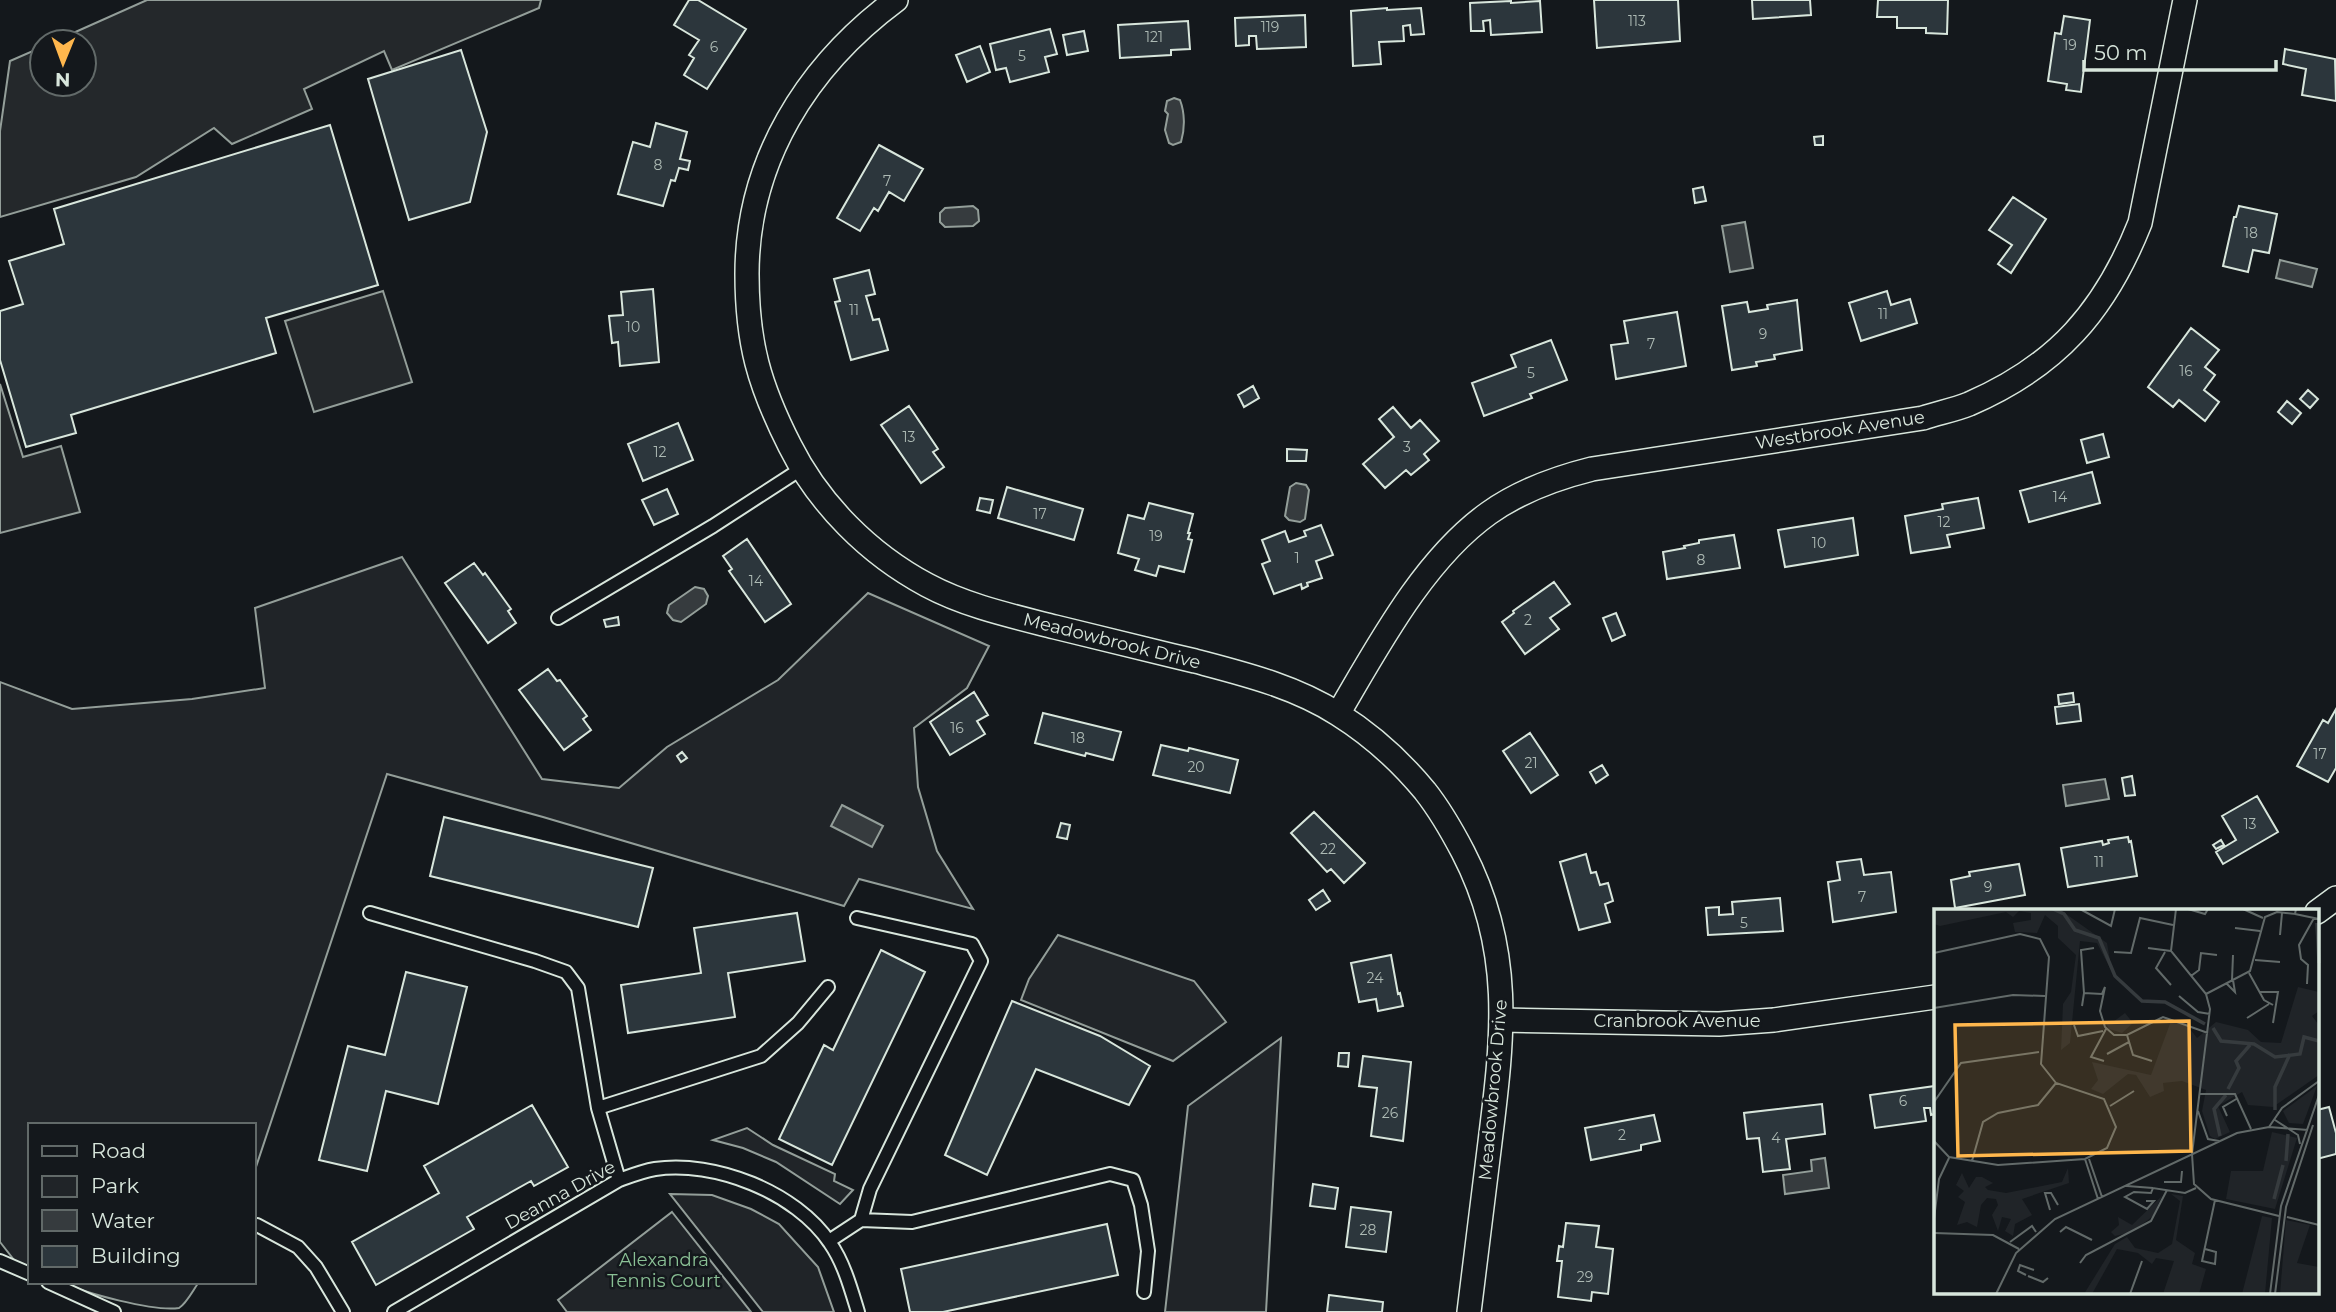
<svg xmlns="http://www.w3.org/2000/svg" width="2336" height="1312" viewBox="0 0 2336 1312" font-family="Montserrat,sans-serif">
  <style>
    .green { fill: #202428; stroke: #939e99; stroke-width: 2 }
    .parking { fill: #24282b; stroke: #939e99; stroke-width: 2 }
    .water { fill: #363b3e; stroke: #939e99; stroke-width: 2 }
    .building { fill: #2c363c; stroke: #d8e6dc; stroke-width: 2 }
    .lines { fill: none; stroke-linecap: round; stroke-linejoin: round }
    .lane-casing { stroke: #d8e6dc; stroke-width: 16 }
    .street-casing { stroke: #d8e6dc; stroke-width: 26 }
    .lane { stroke: #14181c; stroke-width: 12 }
    .street { stroke: #14181c; stroke-width: 23 }
    .labels { text-anchor: middle; stroke-width: 5; stroke-linejoin: round; paint-order: stroke }
    .number-label { font-size: 14px; fill: #adbab4 }
    .street-label { font-size: 18px; fill: #d8e6dc; stroke: #14181c }
    .park-label { font-size: 18px; fill: #8ac095; stroke: #14181c }
    .inset-river { fill: none; stroke: #363b3e; stroke-width: 3.5 }
    .inset-road { fill: none; stroke: #626a69; stroke-width: 2 }
    .view { fill: #ffb74d; fill-opacity: 0.15; stroke: #ffb74d; stroke-width: 3.5 }
    .inset-edge { fill: none; stroke: #d8e6dc; stroke-width: 3.5 }
  </style>
  <rect width="100%" height="100%" fill="#14181c"/>
  <path class="green" d="M402 557 542 779 619 788 667 747 778 680 868 593 989 646 967 688 914 728 918 787 937 851 973 909 859 879 844 906 543 817 387 774 254 1173V1125H30V1270L18 1265 0 1242V682L72 709 192 699 265 688 255 608Z
    M1058 935 1194 981 1226 1022 1173 1061 1021 1000 1029 979Z
    M1281 1038 1266 1312H1165L1188 1106Z
    M747 1128 773 1145 835 1174 834 1181 853 1190 840 1204 776 1162 743 1148 713 1140Z
    M670 1194 712 1195 751 1209 779 1224 818 1267 834 1312H763Z
    M672 1212 751 1312H567L558 1300Z
    M60 1282H199C193 1290 187 1303 179 1308 154 1312 85 1293 60 1282Z"/>
  <path class="parking" d="M147 0H541L539 8 392 70 384 51 304 89 312 109 232 144 214 128 136 177 0 217V131L10 61 42 47V84H84V42H53Z
    M383 291 412 382 314 412 285 321Z
    M0 384 23 457 61 446 80 512 0 533Z"/>
  <path class="water" d="M1174 98 1180 100C1185 113 1185 129 1181 142L1173 145 1169 143 1165 130 1168 114 1165 111 1167 101Z
    M973 206 978 210 979 221 973 226 945 227 940 222V213L945 208Z
    M1745 222 1753 268 1730 272 1722 226Z
    M2280 260 2317 269 2312 287 2276 278Z
    M1296 483 1306 485 1309 490 1305 519 1300 522 1289 520 1285 516 1290 487Z
    M695 587 704 589 708 596 706 604 681 622 673 620 667 613 669 605Z
    M2105 779 2109 799 2066 806 2063 785Z
    M842 805 883 826 872 847 831 826Z
    M1825 1158 1829 1188 1785 1194 1783 1175 1812 1171 1811 1160Z"/>
  <path class="building" d="M689 0H698L746 29 707 89 684 75 694 58 689 55 699 40 674 25Z
    M1594 0H1678L1680 41 1597 48Z
    M1752 0H1810L1811 15 1753 19Z
    M1878 0H1948L1947 34 1926 33V28H1897V17H1877Z
    M1511 1V3L1540 1 1542 32 1491 35 1490 20 1483 21 1484 31H1471L1470 3Z
    M1387 8V10L1421 8 1424 34 1411 35 1410 25 1403 26 1404 41 1379 42 1381 64 1353 66 1351 11Z
    M1305 15 1306 47 1257 49 1256 36H1249V45L1236 46 1235 18Z
    M2064 16 2090 20 2081 92 2066 90 2067 84 2048 81 2055 33 2061 34Z
    M1188 21 1190 49 1171 50V55L1120 58 1118 25Z
    M1050 29 1057 54 1045 57 1049 72 1010 82 1006 68 996 70 990 44Z
    M1084 31 1088 51 1067 55 1063 35Z
    M980 46 990 72 967 82 956 55Z
    M2285 49 2335 59 2336 101 2302 95 2306 69 2283 64Z
    M461 50 487 132 470 202 409 220 368 79Z
    M656 123 687 132 680 159 690 161 688 170 679 168 675 181 671 180 663 206 618 194 633 142 650 147Z
    M330 125 378 285 266 318 276 353 71 415 76 433 26 447 0 360V311L23 304 9 261 64 244 54 209Z
    M1823 136V145H1815L1814 137Z
    M879 145 923 169 904 201 889 192 878 211 874 208 860 231 837 218Z
    M1703 187 1706 201 1695 203 1693 189Z
    M2013 197 2046 219 2011 273 1998 264 2012 245 1989 230Z
    M2239 206 2277 214 2269 253 2253 250 2248 272 2223 266 2234 217H2236Z
    M869 270 875 294 866 296 873 320 879 319 888 350 851 360 835 302 840 301 834 279Z
    M653 289 659 362 620 366 618 342 612 343 609 316 623 315 621 292Z
    M1887 291 1891 305 1910 299 1917 323 1861 341 1849 303Z
    M1797 300 1802 350 1774 355 1775 359 1756 362 1757 366 1732 370 1722 306 1747 302 1749 312 1768 309 1767 305Z
    M1677 312 1686 366 1616 379 1611 345 1628 343 1624 321Z
    M2191 328 2219 350 2205 367 2215 375 2204 390 2219 402 2205 421 2179 400 2173 407 2148 387Z
    M1551 340 1567 380 1530 394 1532 398 1484 416 1472 383 1516 367 1511 355Z
    M1253 386 1259 398 1244 407 1238 395Z
    M2308 390 2318 399 2310 408 2300 399Z
    M2287 401 2301 413 2292 424 2278 412Z
    M909 406 938 449 933 452 944 467 921 483 881 425Z
    M1393 407 1411 428 1420 420 1439 441 1424 454 1429 460 1411 475 1406 470 1385 488 1363 464 1394 437 1379 419Z
    M678 423 693 460 643 481 628 444Z
    M2103 434 2109 457 2087 463 2081 440Z
    M1287 449 1307 450 1306 461H1287Z
    M2092 472 2100 503 2029 522 2020 491Z
    M1007 487 1083 509 1074 540 998 518Z
    M667 489 678 514 654 525 642 500Z
    M980 498 993 500 990 513 977 510Z
    M1978 498 1984 528 1947 535 1950 547 1911 553 1905 516 1943 509 1942 504Z
    M1149 503 1193 514 1188 533H1190L1188 539 1192 540 1184 572 1159 566 1156 576 1135 570 1139 559 1118 553 1128 515 1144 519Z
    M1853 518 1858 555 1785 567 1778 530Z
    M1321 525 1333 555 1316 561 1322 578 1307 583 1308 586 1302 589 1301 584 1274 594 1262 564 1270 561 1262 540 1285 531 1289 542 1306 536 1304 531Z
    M1734 535 1740 568 1667 579 1663 552 1685 548 1684 546 1699 543V540Z
    M747 539 791 604 765 622 729 571 732 569 723 556Z
    M474 563 483 575 485 573 511 609 508 611 516 623 488 643 445 583Z
    M1554 582 1570 604 1550 618 1559 629 1525 654 1502 622 1514 613 1513 611Z
    M1616 613 1625 635 1612 641 1603 618Z
    M618 617 619 625 606 627 604 620Z
    M548 669 557 681 560 680 587 716 583 719 591 730 564 750 519 690Z
    M974 692 988 715 977 721 985 734 950 755 930 722Z
    M2073 693 2074 702 2059 704 2058 695Z
    M2079 704 2081 721 2057 724 2055 707Z
    M2336 709V768L2328 782 2297 766 2323 720 2328 723Z
    M1043 713 1121 732 1113 760 1086 753 1085 756 1035 743Z
    M1530 733 1558 775 1531 793 1503 751Z
    M1161 745 1188 751 1189 748 1238 760 1230 793 1153 775Z
    M682 752 687 758 681 762 677 756Z
    M1602 765 1608 775 1596 783 1590 772Z
    M2132 776 2135 795 2125 796 2122 778Z
    M2257 796 2278 832 2223 864 2216 852 2236 840 2222 816Z
    M1314 812 1365 863 1344 883 1331 869 1327 872 1291 833Z
    M444 817 653 868 638 927 430 876Z
    M1061 823 1070 825 1067 839 1057 837Z
    M2128 837 2129 842 2131 841 2137 876 2068 887 2061 848 2102 841 2103 845 2109 843 2108 840Z
    M2221 840 2224 845 2216 849 2213 845Z
    M1586 854 1591 873 1596 872 1600 885 1608 883 1613 901 1605 904 1610 922 1579 930 1560 862Z
    M1861 859 1864 875 1891 872 1896 912 1833 922 1828 882 1840 880 1837 862Z
    M2019 864 2025 895 1955 908 1951 880 1970 876 1969 872Z
    M1323 890 1330 901 1316 910 1309 900Z
    M1780 898 1783 931 1708 935 1706 908 1719 907V915L1733 914 1732 902Z
    M797 913 805 961 728 973 735 1017 628 1033 621 985 701 973 694 928Z
    M881 950 925 972 832 1165 779 1139 824 1045 833 1050Z
    M1391 955 1398 994 1400 993 1403 1006 1378 1011 1376 999 1359 1002 1351 963Z
    M406 972 467 987 438 1104 386 1091 367 1171 319 1160 348 1046 385 1055Z
    M1012 1001 1100 1036 1150 1066 1129 1105 1036 1069 987 1175 945 1155Z
    M1339 1053H1349L1348 1067 1338 1066Z
    M1363 1056 1411 1062 1403 1141 1371 1136 1377 1088 1359 1086Z
    M1935 1086V1114L1931 1115 1930 1108H1924L1926 1121 1875 1128 1870 1095Z
    M1822 1104 1825 1134 1786 1139 1790 1169 1763 1172 1759 1138 1747 1139 1744 1113Z
    M532 1105 568 1167 534 1186 531 1181 467 1217 474 1229 376 1285 352 1242 439 1193 424 1166Z
    M2329 1107 2336 1133V1154L2317 1159V1110Z
    M1654 1115 1660 1141 1641 1145V1150L1591 1160 1585 1128Z
    M1313 1184 1338 1188 1335 1209 1310 1206Z
    M1351 1207 1391 1212 1386 1252 1346 1247Z
    M1566 1223 1599 1226 1596 1247 1613 1249 1608 1294 1592 1292 1591 1301 1558 1297 1562 1261H1557L1559 1246 1563 1247Z
    M1107 1224 1118 1275 943 1312H910L901 1269Z
    M1329 1295 1383 1302 1382 1312H1327Z"/>
  <g class="lines">
    <defs>
      <path id="lane" d="M558 618 713 526 801 469
        M370 913 535 961 566 972 578 988 598 1108 619 1180
        M598 1108 761 1056 798 1023 828 987
        M861 1220 912 1222 1110 1174 1133 1180 1141 1205 1148 1251 1144 1292
        M257 1225 298 1247 316 1267 343 1312
        M829 1241 861 1220 870 1189 981 961 972 944 857 918
        M0 1261 30 1274
        M48 1282 114 1312
        M394 1312 619 1180C630 1176 643 1171 655 1169 714 1160 796 1192 830 1243 844 1263 851 1289 858 1312"/>
      <path id="street" d="M896 0C807 66 747 161 747 274 747 343 759 385 790 446 819 504 869 554 927 585 966 606 1012 616 1055 627 1101 638 1148 650 1195 661 1244 674 1294 686 1338 714 1370 734 1401 762 1425 791 1440 810 1452 831 1463 852 1514 950 1503 1037 1490 1142 1483 1199 1476 1255 1469 1312
        M1338 714C1378 646 1424 559 1489 513 1520 491 1556 478 1592 469L1923 418C1938 413 1954 410 1969 404 2057 366 2105 311 2140 223L2185 0
        M2317 912 2336 898
        M1502 1020 1719 1024 1774 1020 1935 997"/>
    </defs>
    <use href="#lane" class="lane-casing"/>
    <use href="#street" class="street-casing"/>
    <use href="#lane" class="lane"/>
    <use href="#street" class="street"/>
  </g>
  <g class="labels">
    <g class="number-label">
      <text x="1637" y="26">113</text>
      <text x="1270" y="32">119</text>
      <text x="1154" y="42">121</text>
      <text x="2070" y="50">19</text>
      <text x="714" y="52">6</text>
      <text x="1022" y="61">5</text>
      <text x="658" y="170">8</text>
      <text x="887" y="186">7</text>
      <text x="2251" y="238">18</text>
      <text x="854" y="315">11</text>
      <text x="1883" y="319">11</text>
      <text x="633" y="332">10</text>
      <text x="1763" y="339">9</text>
      <text x="1651" y="349">7</text>
      <text x="2186" y="376">16</text>
      <text x="1531" y="378">5</text>
      <text x="909" y="442">13</text>
      <text x="1407" y="452">3</text>
      <text x="660" y="457">12</text>
      <text x="2060" y="502">14</text>
      <text x="1040" y="519">17</text>
      <text x="1944" y="527">12</text>
      <text x="1156" y="541">19</text>
      <text x="1819" y="548">10</text>
      <text x="1297" y="563">1</text>
      <text x="1701" y="565">8</text>
      <text x="756" y="586">14</text>
      <text x="1528" y="625">2</text>
      <text x="957" y="733">16</text>
      <text x="1078" y="743">18</text>
      <text x="2320" y="759">17</text>
      <text x="1531" y="768">21</text>
      <text x="1196" y="772">20</text>
      <text x="2250" y="829">13</text>
      <text x="1328" y="854">22</text>
      <text x="2099" y="867">11</text>
      <text x="1988" y="892">9</text>
      <text x="1862" y="902">7</text>
      <text x="1744" y="928">5</text>
      <text x="1375" y="983">24</text>
      <text x="1903" y="1106">6</text>
      <text x="1390" y="1118">26</text>
      <text x="1622" y="1140">2</text>
      <text x="1776" y="1143">4</text>
      <text x="1368" y="1235">28</text>
      <text x="1585" y="1282">29</text>
    </g>
    <g class="street-label">
      <text transform="translate(1840 430) rotate(-9)" y="6">Westbrook Avenue</text>
      <text transform="translate(1112 641) rotate(14)" y="6">Meadowbrook Drive</text>
      <text x="1677" y="1027">Cranbrook Avenue</text>
      <text transform="translate(1493 1090) rotate(-85)" y="6">Meadowbrook Drive</text>
      <text transform="translate(560 1195) rotate(-29)" y="6">Deanna Drive</text>
    </g>
    <g class="park-label">
      <text x="664" y="1266">Alexandra<tspan x="664" dy="21">Tennis Court</tspan></text>
    </g>
  </g>
  <g transform="translate(1934 909)">
    <rect width="385" height="385" fill="#14181c"/>
    <path d="M0 0H125L173 34 178 63 163 34 146 32 136 134 127 141 129 95 137 83 142 46 124 29V17L111 6 103 24 81 23 79 14 97 11V4L85 2 79 8 72 3 6 17 0 15ZM364 78 385 83V102L378 107 385 116V166L339 198 314 196 308 183 284 197 296 223 281 230 276 227 268 202 272 181 248 172 229 174 230 182 216 188 202 166 194 165 169 185 157 180 164 171 158 153 217 166 237 112 253 116 263 129 282 113 314 121 327 133 347 134ZM191 104 199 114 188 124 175 120 171 112 179 113ZM383 177 369 215 355 214 349 202ZM338 223 363 229 341 300 292 290 297 262H329ZM134 259 135 274 88 290 98 306 81 315 79 327 71 322 77 310 68 308 64 322 58 306 64 296 62 290 53 289 47 296 43 318 33 313 23 316 31 293 24 288 30 282 22 276 28 264 35 279 42 268H48L59 274 51 278 54 281 72 284 128 273ZM237 285 249 287 242 331 261 344 258 355 272 360 265 385H229L240 352 222 349 218 355 204 344 183 340 158 385H150L181 335 193 328 201 339 224 344 238 335 246 292ZM228 287 219 307 210 314 194 324 181 327 177 323 185 316 184 308 198 316ZM328 307 338 309 331 385H308ZM352 311 376 316 363 354 385 358V385H346Z" fill="#202428"/>
    <path class="inset-river" d="M119 0 130 5 141 21 165 29 181 67 208 92 231 93 271 115M383 14 385 54M279 119 287 132 320 135 341 148 366 145 370 128 385 132M294 180 305 159 302 152 316 136M341 201V178L356 145M286 227 280 200 292 186M352 252 354 225M340 290 349 256"/>
    <path class="inset-road" d="M146 0 177 17 181 0M242 0 237 42 272 85 276 100 258 245 260 275 277 290 345 307M254 0 271 5 274 0M309 0 329 9M361 5 385 10M301 19 326 22M346 26 348 4M214 39 237 42M180 43 197 44 206 9 239 16M231 43 222 59 237 76M0 44 86 25 106 30 115 48 107 155 122 174 170 190 182 218 173 239 151 250 64 256 15 248 0 232M321 51 346 53M315 64 330 91 339 96M257 67 265 61 267 44 283 46M298 71 299 46M292 74 301 83 299 71M373 75 374 56 367 50 365 36 380 9M326 83H344L339 114M150 84 147 41 160 39M272 85 316 62 331 8 343 3 361 5 362 0M245 87 264 103 276 105M148 97 150 84 168 85 171 78 166 102 171 118 180 126H193L229 108 274 124M0 99 79 86 111 87M313 109 335 95M140 116 144 127 169 122M193 126 199 146 218 152M173 145 195 133M170 152 157 148 172 120M266 185H301L317 220M0 193 27 154 105 143M176 197 200 182M264 202 274 230 285 232M293 207 289 198 304 189M341 211 364 226 366 235M335 218 348 199 385 172M151 250 164 290M155 250 168 288M38 252 49 213 64 204 104 196 122 174M230 273H247L248 262M193 277 219 279M212 292H220L213 300 191 288 200 283 217 284 219 279 251 284 262 279M116 301 111 284H117L124 296M353 308 385 316M0 310 5 270 15 249M126 323 132 318 158 331M0 324 59 326 85 340M76 333 98 317 102 323M271 340 282 343 281 355 268 352 275 319 281 291M146 354 152 346 217 312 233 281M92 366 84 362 86 356 100 361M94 367 109 373 114 369M62 385 82 344 121 310 303 224 335 218 374 221M196 385 208 352M336 385 347 297 385 186M341 385 352 298 379 216"/>
    <path class="view" d="M255 112 257 242 24 247 21 116Z"/>
    <rect width="385" height="385" class="inset-edge"/>
  </g>
  <rect x="28" y="1123" width="228" height="161" fill="#14181c" stroke="#626a69" stroke-width="2"/>
  <rect x="42" y="1146" width="35" height="10" fill="#14181c" stroke="#626a69" stroke-width="2"/>
  <text x="91" y="1158" font-size="21" fill="#d8e6dc">Road</text>
  <rect x="42" y="1176" width="35" height="21" fill="#202428" stroke="#626a69" stroke-width="2"/>
  <text x="91" y="1193" font-size="21" fill="#d8e6dc">Park</text>
  <rect x="42" y="1210" width="35" height="21" fill="#363b3e" stroke="#626a69" stroke-width="2"/>
  <text x="91" y="1228" font-size="21" fill="#d8e6dc">Water</text>
  <rect x="42" y="1246" width="35" height="21" fill="#2c363c" stroke="#626a69" stroke-width="2"/>
  <text x="91" y="1263" font-size="21" fill="#d8e6dc">Building</text>
  <g transform="translate(63 63) rotate(181)"><circle r="33" fill="#14181c" stroke="#626a69" stroke-width="2"/>
  <path d="M0-5L12 26L0 18L-12 26Z" fill="#ffb74d"/>
  <text y="-10" font-size="19" font-weight="bold" text-anchor="middle" fill="#d8e6dc">N</text>
  </g>
  <path d="M2084 60v10h192v-10" fill="none" stroke="#d8e6dc" stroke-width="3.5"/>
  <text x="2094" y="60" font-size="21" fill="#d8e6dc" stroke="#14181c" stroke-width="5" paint-order="stroke">50 m</text>
</svg>
